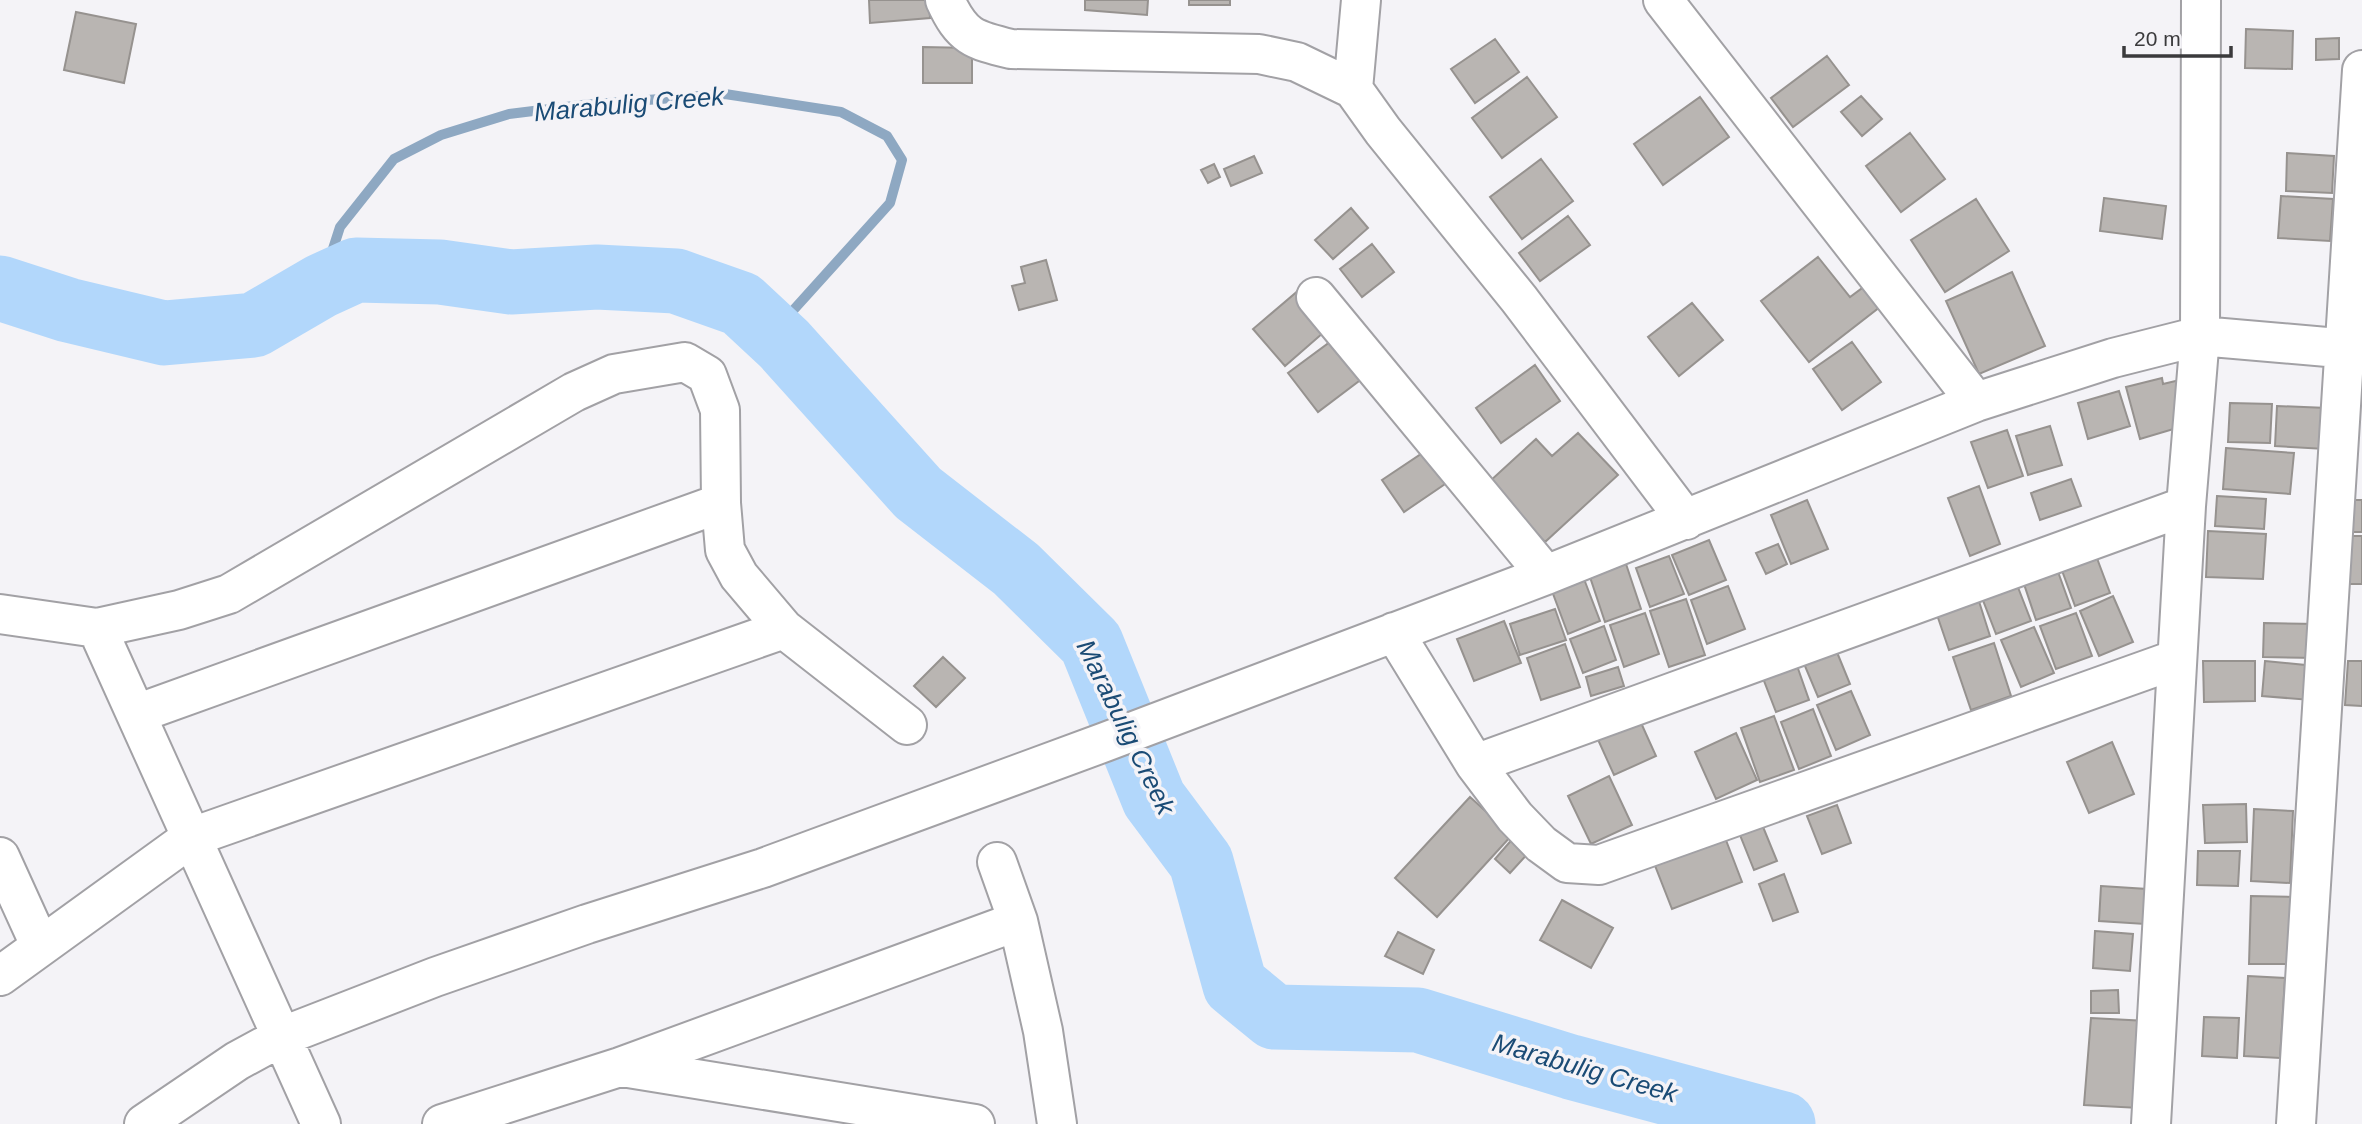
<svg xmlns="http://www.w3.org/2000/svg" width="2362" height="1124" viewBox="0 0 2362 1124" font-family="Arial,sans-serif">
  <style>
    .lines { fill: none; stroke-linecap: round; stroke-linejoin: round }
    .stream { stroke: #8ea8c2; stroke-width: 10 }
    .river { stroke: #b2d7fb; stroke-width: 65 }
    .building { fill: #b9b5b2; stroke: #96928f; stroke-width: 2 }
    .street-casing { stroke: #a2a1a5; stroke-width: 42 }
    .street { stroke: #fff; stroke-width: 38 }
    .labels { text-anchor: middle; stroke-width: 7; stroke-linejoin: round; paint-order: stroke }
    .water-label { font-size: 26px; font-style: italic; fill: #1a4b75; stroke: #f4f3f7 }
  </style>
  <rect width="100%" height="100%" fill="#f4f3f7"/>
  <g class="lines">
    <path class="stream" d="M321 286 340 227 394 159 441 135 509 114 582 105 725 94 841 112 887 136 902 160 890 203 788 316 784 344"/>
    <path class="river" d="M0 288 68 310 164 333 254 325 321 286 356 270 440 272 511 282 597 277 676 281 741 304 784 344 918 493 1016 569 1091 643 1154 799 1201 862 1235 985 1274 1017 1418 1020 1571 1067 1783 1124"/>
  </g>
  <path class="building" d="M869 0H929L930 18 870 23Z
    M1085 0H1148L1147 15 1085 10Z
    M1189 0H1230V5H1189Z
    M76 12 136 24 124 83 64 70Z
    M2246 29 2293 31 2292 69 2245 68Z
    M2339 38V59L2316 60V39Z
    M1495 39 1519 72 1475 103 1451 69Z
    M923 47 972 48V83H923Z
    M1827 56 1849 85 1793 127 1771 98Z
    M1527 77 1557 117 1502 158 1472 118Z
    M1861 96 1882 119 1862 136 1841 112Z
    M1700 97 1729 137 1663 185 1634 144Z
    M1910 133 1945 179 1901 212 1866 166Z
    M2287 153 2334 156 2332 193 2286 191Z
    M1254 156 1262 173 1231 186 1224 169Z
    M1541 159 1573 201 1522 239 1490 197Z
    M1214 164 1220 177 1208 183 1201 170Z
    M2281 196 2333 199 2330 241 2278 238Z
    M2104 198 2166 206 2162 239 2100 231Z
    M1976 199 2009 251 1945 292 1911 240Z
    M1351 208 1368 228 1333 259 1315 240Z
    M1568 216 1590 245 1540 281 1519 253Z
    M1372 244 1394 272 1362 297 1340 269Z
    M1818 257 1850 297 1869 283 1885 303 1809 362 1761 301Z
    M1046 260 1057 300 1019 310 1012 286 1025 283 1021 267Z
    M2012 272 2045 346 1979 374 1946 301Z
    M1299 290 1331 326 1285 366 1253 329Z
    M1692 303 1723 340 1679 376 1648 337Z
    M1334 339 1363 378 1318 412 1288 373Z
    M1852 342 1881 382 1842 410 1813 369Z
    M1535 365 1560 401 1501 443 1476 408Z
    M2162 378 2163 384 2188 378 2187 425 2140 439 2126 387Z
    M2119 391 2130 426 2088 439 2078 403Z
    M2230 403 2272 404 2270 443 2228 442Z
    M2277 406 2327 408 2325 449 2275 446Z
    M2050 426 2062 465 2028 475 2016 436Z
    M2007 430 2023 476 1988 488 1971 442Z
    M1578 433 1618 475 1545 542 1489 482 1536 439 1552 456Z
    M1430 448 1451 480 1404 512 1382 480Z
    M2226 448 2294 453 2290 494 2223 489Z
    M2071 479 2081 506 2040 520 2031 493Z
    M1979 486 2000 544 1970 556 1948 498Z
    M2217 496 2266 499 2264 529 2215 526Z
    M1807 500 1828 549 1791 564 1771 515Z
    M2353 500H2362V532H2352Z
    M2208 531 2266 534 2263 579 2206 577Z
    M2349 536H2362V584H2349Z
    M1709 540 1726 580 1689 595 1672 555Z
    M1778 544 1787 564 1766 574 1756 553Z
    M2095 553 2110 593 2075 606 2060 565Z
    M1669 556 1684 594 1650 607 1636 568Z
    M1626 564 1641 609 1605 622 1590 577Z
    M2057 569 2071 608 2036 620 2023 581Z
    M2014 577 2031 621 1996 634 1979 590Z
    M1584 579 1600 621 1568 634 1552 591Z
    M1728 586 1745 629 1707 644 1691 600Z
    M1977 595 1990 636 1949 650 1935 609Z
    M2113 596 2133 642 2099 656 2080 611Z
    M1686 599 1705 655 1669 667 1650 611Z
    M1555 609 1566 640 1520 655 1510 624Z
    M1645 613 1659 654 1624 667 1610 625Z
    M2076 613 2092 656 2056 669 2040 626Z
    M1504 621 1521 663 1474 681 1457 639Z
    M2264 623 2318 624 2317 658 2263 657Z
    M1604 626 1616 660 1583 673 1570 639Z
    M2034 627 2054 673 2021 687 2001 640Z
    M1994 643 2011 696 1971 710 1953 657Z
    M1565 644 1580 687 1541 700 1527 658Z
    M1834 645 1850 684 1818 697 1802 659Z
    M943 657 965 678 936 707 914 686Z
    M1795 660 1809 700 1776 712 1761 673Z
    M2203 661H2255V701L2204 702Z
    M2265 661 2315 666 2311 700 2262 696Z
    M2348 661H2362V706L2345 705Z
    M1618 667 1624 686 1591 696 1586 677Z
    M1851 691 1870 735 1836 750 1817 705Z
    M1813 709 1831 756 1799 769 1781 722Z
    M1637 714 1656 756 1614 775 1595 733Z
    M1774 716 1794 770 1760 782 1741 728Z
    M1736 733 1757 780 1716 799 1695 752Z
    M2112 742 2134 794 2089 813 2067 762Z
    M1609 776 1632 825 1591 844 1568 796Z
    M1470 797 1512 835 1437 917 1395 878Z
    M2246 804 2247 842 2205 843 2203 805Z
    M1837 805 1851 843 1822 854 1807 816Z
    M2254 809 2293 811 2290 883 2251 881Z
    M1761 822 1777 861 1754 870 1738 830Z
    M1724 835 1742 882 1672 909 1654 863Z
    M1515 836 1531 850 1510 873 1495 859Z
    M2198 851H2240L2238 886 2197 885Z
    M1784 874 1798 912 1773 921 1759 884Z
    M2101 886 2147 889 2145 924 2099 921Z
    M2251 896 2295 897 2294 964H2249Z
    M1562 900 1613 928 1591 968 1540 940Z
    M2095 931 2133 934 2130 971 2093 968Z
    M1398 932 1434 950 1423 974 1385 956Z
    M2248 976 2285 978 2280 1058 2244 1056Z
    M2118 990 2119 1013H2091V991Z
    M2204 1017 2239 1018 2237 1058 2202 1056Z
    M2091 1018 2147 1021 2139 1108 2084 1105Z"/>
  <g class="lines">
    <defs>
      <path id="street" d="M945 0C962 37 973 40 1011 49L1259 54 1297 62 1353 89 1383 131 1519 299 1686 520
        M1663 0 1976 402
        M1353 89 1361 0
        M1316 297 1546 575
        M0 614 97 628 179 610 229 594 574 392 614 374 685 362 707 375 720 410 721 503 725 550 739 576 784 629 192 837 0 976
        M97 628 321 1124
        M784 629 907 725
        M1394 632 1475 764 1515 817 1541 844 1567 863 1599 865 2177 659
        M136 714 721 503
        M1475 764 2186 506
        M0 857 40 945
        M997 862 1018 921 1043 1031 1057 1124
        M622 1067 975 1124
        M144 1124 237 1061 283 1036 435 977 587 924 763 868 1105 742 1546 575 1976 402 2113 358 2200 336 2362 350
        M442 1124 620 1067 1018 921
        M2151 1124 2186 506 2200 336 2201 0
        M2296 1124 2362 70"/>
    </defs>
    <use href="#street" class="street-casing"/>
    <use href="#street" class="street"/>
  </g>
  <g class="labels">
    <g class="water-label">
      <text transform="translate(629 104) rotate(-5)" y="9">Marabulig Creek</text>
      <text transform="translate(1126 727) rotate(64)" y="9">Marabulig Creek</text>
      <text transform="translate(1585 1068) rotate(16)" y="9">Marabulig Creek</text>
    </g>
  </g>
  <path d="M2124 46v10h107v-10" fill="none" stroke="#3a3a3c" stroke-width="3.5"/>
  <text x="2134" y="46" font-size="21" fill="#3a3a3c" stroke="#f4f3f7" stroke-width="5" paint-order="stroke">20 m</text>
</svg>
